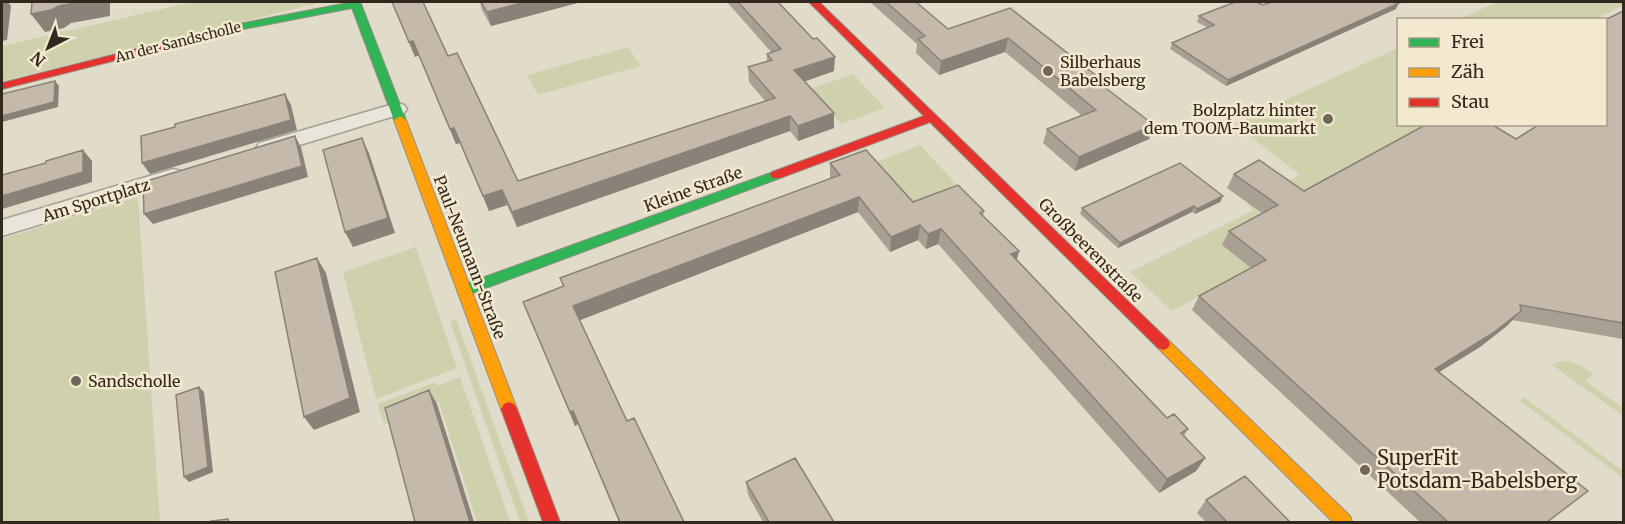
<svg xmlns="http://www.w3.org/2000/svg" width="1625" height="524" viewBox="0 0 1625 524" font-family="Merriweather,serif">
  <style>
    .green { fill: #cfd1ad }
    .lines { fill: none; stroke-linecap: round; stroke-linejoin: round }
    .street-casing { stroke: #a6a094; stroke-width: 3 }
    .fast-casing { stroke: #958f83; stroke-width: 2 }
    .slow-casing { stroke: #958f83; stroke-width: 2 }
    .jam-casing { stroke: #958f83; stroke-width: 2 }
    .street { fill: #e9e5db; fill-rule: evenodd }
    .fast { fill: #30b455; fill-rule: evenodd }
    .slow { fill: #ff9f0a; fill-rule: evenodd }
    .jam { fill: #e5322d; fill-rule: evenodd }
    .wall { fill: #a99f93 }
    .shaded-wall { fill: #898278 }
    .building { fill: #c4b9ab; stroke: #898278; stroke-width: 1.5 }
    .poi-dot { fill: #70675a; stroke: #f3e9cf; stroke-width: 2 }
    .labels { text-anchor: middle; stroke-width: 5; stroke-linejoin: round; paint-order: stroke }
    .far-street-label { font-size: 14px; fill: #33281d; stroke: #f3e9cf }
    .poi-label { font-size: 16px; fill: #33281d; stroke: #f3e9cf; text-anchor: start }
    .street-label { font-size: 16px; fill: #33281d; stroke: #f3e9cf }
    .near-poi-label { font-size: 20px; fill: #33281d; stroke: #f3e9cf; text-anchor: start }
  </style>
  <rect width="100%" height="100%" fill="#e1dbca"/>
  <path class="green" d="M193 2H322L2 81V46Z
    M1498 2H1623L1624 5 1596 19H1459Z
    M628 47 641 66 538 95 527 75Z
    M1398 48V124L1431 125 1250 268 1172 311 1130 272 1254 210 1247 204 1300 175 1234 124Z
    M853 74 885 108 841 124 810 89Z
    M920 145 957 185 911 204 874 163Z
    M138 197 160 522H2V239Z
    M416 247 457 368 376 399 343 272Z
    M456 319 529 522H520L450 322Z
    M1568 361 1580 365 1593 374 1585 381 1623 408V416L1552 365 1558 362Z
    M460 377 510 522H477L439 402 384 424 378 404 436 382 437 386Z
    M1524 397 1623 471V478L1520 401Z"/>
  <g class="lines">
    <defs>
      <path id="street" d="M397 103 404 105 407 109 404 113 267 155 259 153 256 148 259 143Z
        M173 169 181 171 184 176 181 181 2 236V220Z"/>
      <path id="fast" d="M353 2 361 4 406 120 404 123 400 124 394 120 352 8 223 33 218 30 223 27Z
        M776 171 780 172 782 175 780 178 470 294H460L458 290 460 286Z"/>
      <path id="slow" d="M400 116 406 120 517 409 514 414 509 416 504 414 501 409 394 120Z
        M1163 338 1168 340 1350 516 1352 522H1333L1158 348 1156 344 1158 340Z"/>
      <path id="jam" d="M809 2H819L1168 340 1170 344 1168 348 1163 350 1158 348 930 122 780 178H772L770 175 772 172 924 116Z
        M223 27 228 30 227 32 2 89V83Z
        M509 402 514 404 517 409 560 522H543L501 409 504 404Z"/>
    </defs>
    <use href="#street" class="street-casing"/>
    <use href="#fast" class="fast-casing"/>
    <use href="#slow" class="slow-casing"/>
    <use href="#jam" class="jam-casing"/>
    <use href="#street" class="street"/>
    <use href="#fast" class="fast"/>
    <use href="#slow" class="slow"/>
    <use href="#jam" class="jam"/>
  </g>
  <path class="wall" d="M392 2 448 56 518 181 765 101 749 82 748 67 767 61V54L771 52 727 2H778L834 71 805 81 834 113V128L798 141 790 131 517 227 507 205 489 211 460 143 456 144 419 55 415 57Z
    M480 2H581L491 26 482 10Z
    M870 2H916L948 29 1010 8 1106 88 1154 125 1149 139 1075 171 1043 143 1047 129 1081 115 1005 52 939 75 916 53 917 44Z
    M1263 5 1396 9 1226 86 1170 49 1172 43 1208 28 1197 22 1199 16Z
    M1623 11V339L1512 320 1508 325 1480 347 1439 372 1547 522H1420L1192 310 1199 296 1251 268 1222 245 1229 231 1262 213 1227 188 1234 174 1304 191 1516 139 1605 124Z
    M830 163 913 202 984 211 983 216 1019 251 1017 259 1167 418 1188 429 1184 436 1205 458 1196 471 1159 493 938 244 926 249 918 240 890 252 858 212 580 320 627 421 684 522H619L578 424 575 426 523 302 563 287 560 278 830 179Z
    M1223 196 1220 202 1195 214 1192 212 1118 248 1080 214 1082 208Z
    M746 482 834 522H763L748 495Z
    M1206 500 1290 522H1206L1197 513Z"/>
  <path class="shaded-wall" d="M2 2H8L11 6 7 40 2 41Z
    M79 2H110V16L71 23 64 28 45 32 31 14 59 6Z
    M525 2H581L491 26 487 12Z
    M1399 3 1396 9 1226 86 1228 80Z
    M1008 38 1005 52 939 75 941 61Z
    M413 41 419 55 415 57 409 42Z
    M835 57 834 71 795 85 794 70Z
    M55 81 59 86 58 107 2 122V116Z
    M285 94 291 105 297 130 150 174 142 163Z
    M834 113V128L798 141V126Z
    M790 116V131L517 227 512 212Z
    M1154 125 1149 139 1075 171 1079 157Z
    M454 128 460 143 456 144 450 129Z
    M295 136 301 147 308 177 153 224 144 214Z
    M362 138 369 153 395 233 353 247 345 232Z
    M83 150 92 161V182L2 209V196Z
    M502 190 507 205 489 211 483 196Z
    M1223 196 1220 202 1195 214 1197 209Z
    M859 197 858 212 578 321 573 306Z
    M1194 206 1192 212 1118 248 1120 243Z
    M920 225 918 240 890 252 891 237Z
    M941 229 938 244 926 249 928 234Z
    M1019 251 1015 265 1011 254Z
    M317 258 326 273 360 412 314 430 304 417Z
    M1521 311 1508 325 1480 347 1423 382 1435 369Z
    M199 387 204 392 213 472 189 482 184 477Z
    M429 390 437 404 474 522H470Z
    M573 411 578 424 575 426 570 412Z
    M1205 458 1196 471 1159 493 1167 479Z"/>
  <path class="building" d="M32 2H79L59 6 51 10 31 14Z
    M392 2H423L448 56 457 53 518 181 775 98 748 67 772 60 767 54 781 49 738 2H778L813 39 817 38 835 57 794 70 834 113 798 126 790 116 512 212 502 190 483 196 454 128 450 129 413 41 409 42Z
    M481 2H525L487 12Z
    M886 2H916L948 29 1010 8 1107 84 1103 86 1154 125 1079 157 1047 129 1096 110 1008 38 941 61 918 39 925 36Z
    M1235 2H1256L1263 5 1272 2H1396L1399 3 1228 80 1172 43 1214 25 1199 16Z
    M1623 11V323L1520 305 1521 311 1493 333 1435 369 1588 491 1547 522H1448L1199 296 1266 260 1229 231 1278 205 1234 174 1259 160 1304 191 1427 124H1491L1516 139 1540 124H1605V20Z
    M55 81 54 102 2 116V94Z
    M285 94 291 120 142 163 141 136 175 127V124Z
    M295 136 302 166 144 214 143 182Z
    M362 138 388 218 345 232 323 150Z
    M83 150V172L2 196V175L46 163V161Z
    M866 150 913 202 958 185 984 211 980 213 1019 251 1011 254 1167 418 1174 414 1188 429 1181 433 1205 458 1167 479 941 229 928 234 920 225 891 237 859 197 573 306 627 421 634 418 684 522H620L573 411 570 412 523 302 564 286 560 278 840 175 830 163Z
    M1180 163 1223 196 1197 209 1194 206 1120 243 1082 208Z
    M317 258 350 398 304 417 275 272Z
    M199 387 208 467 184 477 176 395Z
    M429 390 470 522H415L385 408Z
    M795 458 834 522H769L746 482Z
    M1245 476 1290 522H1227L1206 500Z
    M228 519 229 522H212L211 521Z"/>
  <g class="poi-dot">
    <circle cx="1048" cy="71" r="6"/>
    <circle cx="1328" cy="119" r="6"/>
    <circle cx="76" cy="381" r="6"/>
    <circle cx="1365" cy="470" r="6"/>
  </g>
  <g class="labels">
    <g class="far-street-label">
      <text transform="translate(178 42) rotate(-14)" y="5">An der Sandscholle</text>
    </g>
    <g class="poi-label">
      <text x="1060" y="68">Silberhaus<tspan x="1060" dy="18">Babelsberg</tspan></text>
      <text x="1316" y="116" text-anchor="end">Bolzplatz hinter<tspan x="1316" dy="18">dem TOOM-Baumarkt</tspan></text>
      <text x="88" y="387">Sandscholle</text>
    </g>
    <g class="street-label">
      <text transform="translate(693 189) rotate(-20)" y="6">Kleine Straße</text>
      <text transform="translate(96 200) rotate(-17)" y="6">Am Sportplatz</text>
      <text transform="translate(1091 250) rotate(45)" y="6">Großbeerenstraße</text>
      <text transform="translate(470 257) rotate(69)" y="6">Paul-Neumann-Straße</text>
    </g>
    <g class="near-poi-label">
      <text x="1377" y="465">SuperFit<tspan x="1377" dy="23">Potsdam-Babelsberg</tspan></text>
    </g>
  </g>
  <rect width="1625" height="524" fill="none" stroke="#33281d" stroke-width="6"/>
  <rect x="1397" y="18" width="210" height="108" fill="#f3e9cf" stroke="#a69c88" stroke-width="1.5"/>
  <rect x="1409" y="38" width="30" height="9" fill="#30b455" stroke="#a69c88" stroke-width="1.5"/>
  <text x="1451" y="48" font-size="18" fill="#33281d">Frei</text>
  <rect x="1409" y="68" width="30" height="9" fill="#ff9f0a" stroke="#a69c88" stroke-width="1.5"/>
  <text x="1451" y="78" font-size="18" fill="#33281d">Zäh</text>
  <rect x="1409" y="98" width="30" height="9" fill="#e5322d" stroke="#a69c88" stroke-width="1.5"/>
  <text x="1451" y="108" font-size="18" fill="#33281d">Stau</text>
  <g transform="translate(48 48) rotate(222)" stroke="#f3e9cf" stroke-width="4.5" paint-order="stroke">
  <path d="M0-4.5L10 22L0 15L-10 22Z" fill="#33281d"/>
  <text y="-9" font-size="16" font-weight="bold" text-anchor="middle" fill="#33281d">N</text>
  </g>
</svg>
